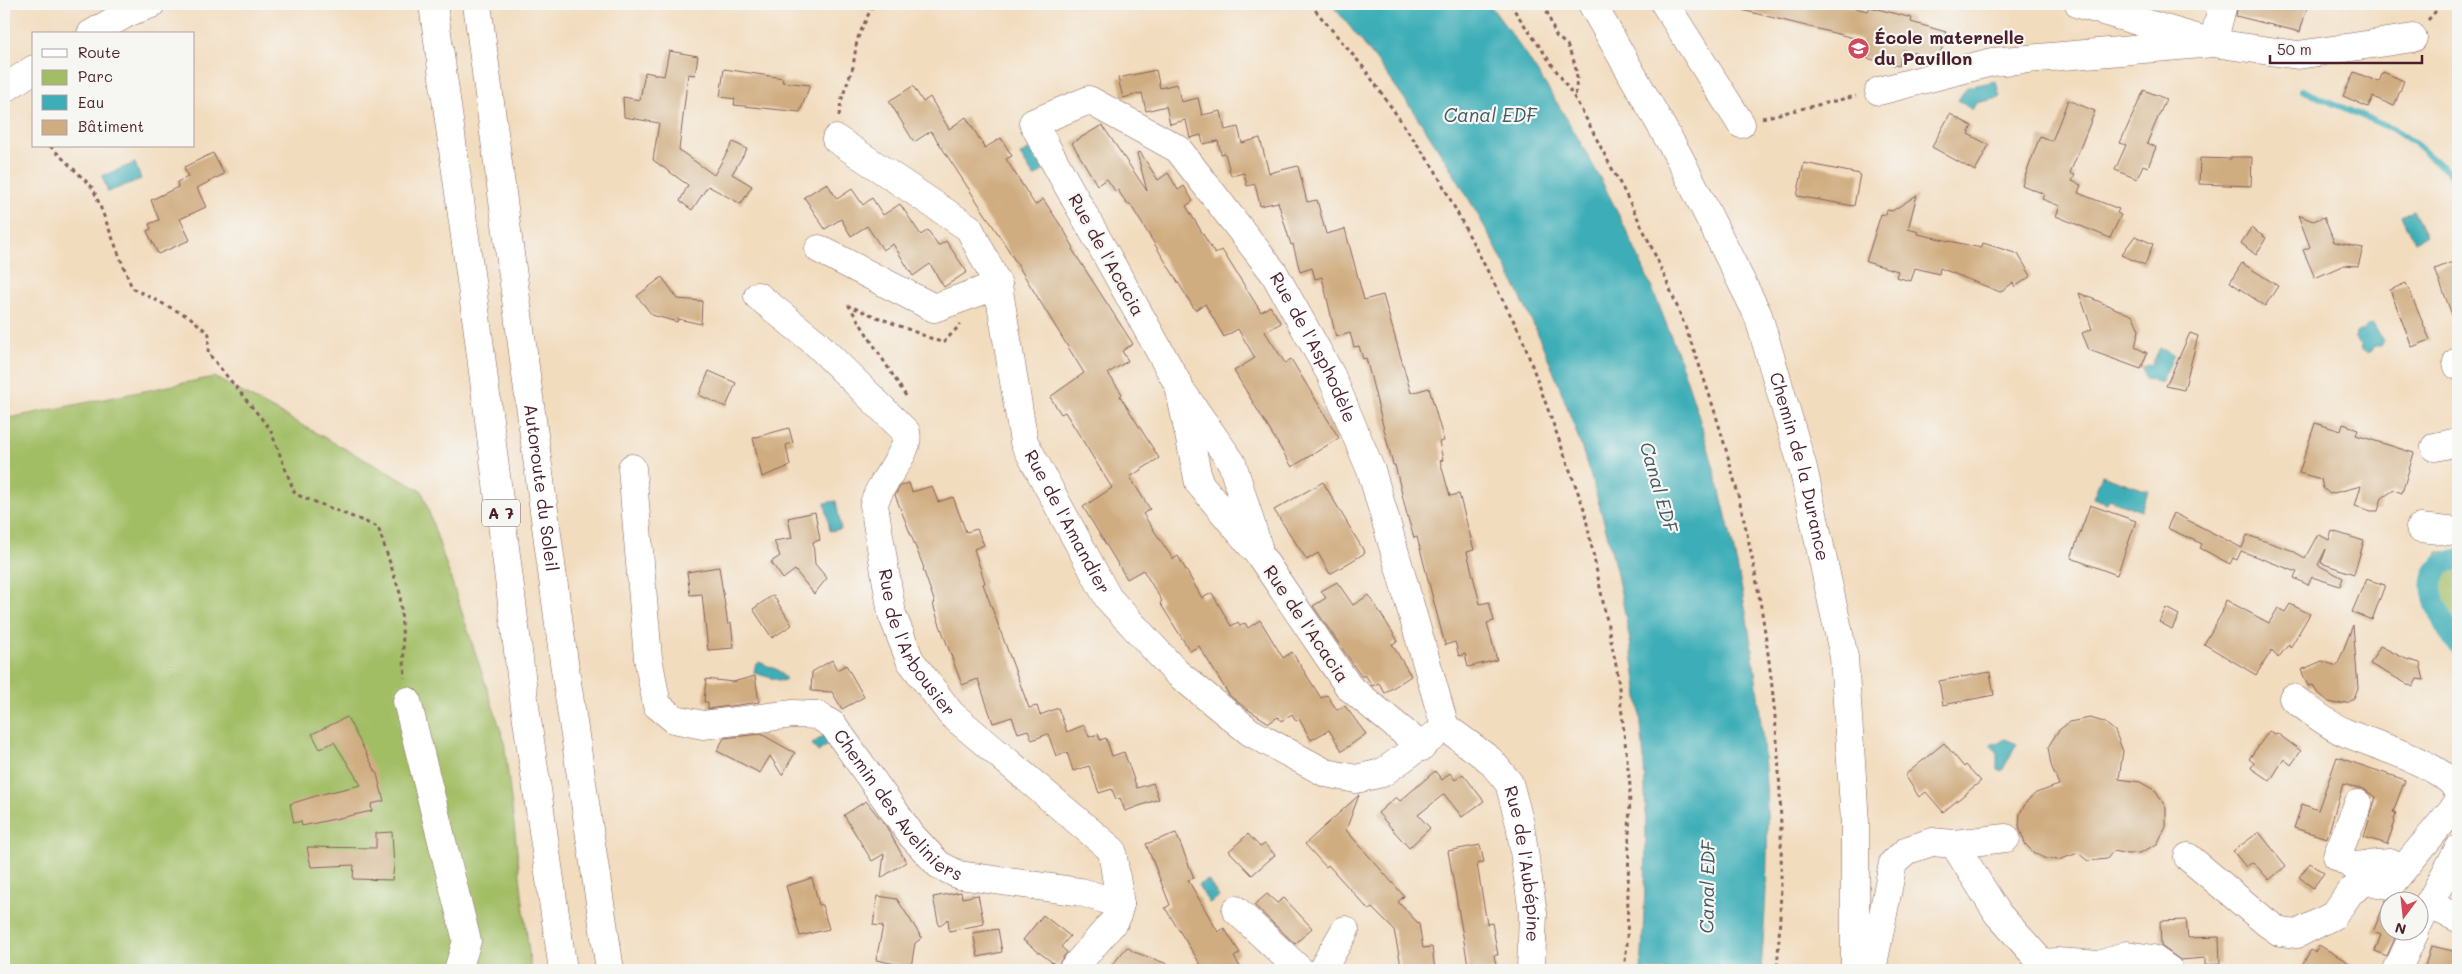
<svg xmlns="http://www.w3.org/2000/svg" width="2462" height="974" viewBox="0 0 2462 974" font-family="Mali,sans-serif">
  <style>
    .green { fill: #a2be65; stroke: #766e48 }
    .water { fill: #3daeb7; stroke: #446671 }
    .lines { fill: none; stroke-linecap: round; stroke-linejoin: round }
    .stream { stroke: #3daeb7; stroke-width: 6 }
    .canal { stroke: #3daeb7; stroke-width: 21 }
    .building { fill: #d0ad81 }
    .minor-casing { stroke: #85615e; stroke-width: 29 }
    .highway-casing { stroke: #85615e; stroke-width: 29 }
    .path { stroke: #85615e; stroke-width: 3; stroke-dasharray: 4 4; stroke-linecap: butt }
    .minor { stroke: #fff; stroke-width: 28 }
    .highway { stroke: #fff; stroke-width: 28 }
    .labels { text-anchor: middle; stroke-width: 4.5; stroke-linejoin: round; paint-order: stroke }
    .shield { fill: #f6f6f2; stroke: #7e6067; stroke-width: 1 }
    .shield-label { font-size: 16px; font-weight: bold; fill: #4a1f2b }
    .poi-label { font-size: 18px; font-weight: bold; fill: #4a1f2b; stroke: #f6f6f2; text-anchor: start }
    .street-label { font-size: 18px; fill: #4a1f2b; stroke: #f6f6f2 }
    .water-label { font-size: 19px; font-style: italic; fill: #455863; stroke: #f6f6f2 }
  </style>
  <rect width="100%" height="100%" fill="#f6f6f2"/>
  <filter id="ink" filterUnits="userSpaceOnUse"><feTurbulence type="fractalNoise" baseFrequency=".02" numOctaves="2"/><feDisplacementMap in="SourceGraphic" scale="10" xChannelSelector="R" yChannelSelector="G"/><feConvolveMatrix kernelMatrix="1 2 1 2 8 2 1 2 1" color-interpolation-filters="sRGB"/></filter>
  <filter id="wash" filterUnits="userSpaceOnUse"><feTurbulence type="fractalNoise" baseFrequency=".0096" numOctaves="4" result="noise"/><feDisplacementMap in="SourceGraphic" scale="20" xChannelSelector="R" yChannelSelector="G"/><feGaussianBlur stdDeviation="1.12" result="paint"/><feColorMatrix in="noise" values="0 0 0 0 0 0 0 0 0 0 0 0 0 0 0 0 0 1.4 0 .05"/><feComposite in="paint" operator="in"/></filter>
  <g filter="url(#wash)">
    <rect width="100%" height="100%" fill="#f2dcbe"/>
    <path class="green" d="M214 377 422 491 504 740 531 970H4V419Z
      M2458 551V660C2441 622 2427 593 2438 552Z"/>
    <path class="water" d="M1331 4H1489C1655 221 1746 499 1765 769 1770 836 1766 904 1761 970H1641C1646 884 1649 801 1640 714 1612 453 1500 203 1331 4Z
      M1996 81 2000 98 1976 103 1972 110 1958 100 1967 87Z
      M1030 149 1044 170 1034 177 1020 155Z
      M135 163 141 179 108 192 102 176Z
      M2413 210 2426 236 2415 242 2402 216Z
      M2373 324 2383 341 2380 346H2374L2372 351 2367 353 2362 350 2361 344 2355 339V334L2359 331H2363L2368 325Z
      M2160 348 2174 355 2161 383 2145 379 2142 367 2152 364Z
      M2102 475 2148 491 2141 511 2109 499 2107 503 2093 498Z
      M836 501 841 529 830 531 825 503Z
      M759 662 778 670 786 679 782 681 754 673 755 666Z
      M829 732 835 740 818 752 812 744Z
      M2005 739 2017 744 2002 771 1997 769V752L1990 745 1993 742 1997 744Z
      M1208 880 1219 897 1209 903 1198 885Z"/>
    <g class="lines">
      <path class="stream" d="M2302 90 2397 131 2417 145 2458 181"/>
      <path class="canal" d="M2458 559C2454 560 2448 562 2443 564 2416 582 2445 627 2458 645"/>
    </g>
    <g id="blocks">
      <path class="building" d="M1743 4H1838L1868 11 1870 7 1912 18 1911 22 1946 32 1939 59 1903 50 1899 66 1858 56 1862 40 1742 10Z
        M2238 4H2308L2300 32 2236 16Z
        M669 51 698 56 695 75 688 74 679 150 714 175 733 142 747 149 732 174 752 186 741 204 708 186 692 210 680 201 688 185 653 160 659 123 624 117 623 97 640 100 645 72 664 76Z
        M724 69 783 78 782 82 810 85 800 112 734 105 735 99 720 97Z
        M1156 70 1160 88 1177 84 1181 102 1198 98 1202 115 1221 111 1225 130 1238 127 1242 143 1260 138 1269 173 1298 166 1307 202 1317 200 1326 234 1345 229 1364 300 1383 295 1411 393 1429 388 1444 441 1439 442 1443 460 1440 461 1450 496 1459 494 1474 550 1467 552 1480 604 1489 602 1494 621 1487 623 1497 660 1468 667 1465 654 1459 656 1455 642 1445 645 1417 537 1414 538 1407 515 1395 465H1393L1366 358 1363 359 1359 346 1354 347 1350 333 1336 337 1322 277 1315 279 1312 268 1300 272 1293 244 1291 245 1278 202 1260 206 1255 184 1247 186 1244 173 1231 176 1225 153 1221 154 1218 141 1203 144 1201 135 1190 138 1186 120 1170 124 1166 106 1146 111 1142 93 1123 98 1118 78Z
        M2354 72 2379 82 2383 72 2404 81 2394 106 2373 97 2368 107 2343 96Z
        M913 86 923 102 930 97 949 129 966 117 985 148 1001 138 1012 156 1006 159 1035 205 1043 199 1065 232 1074 248 1072 249 1133 344 1122 351 1128 361 1108 373 1122 394 1120 396 1159 458 1130 477 1150 509 1143 514 1173 559 1178 556 1202 598 1212 593 1231 626 1238 622 1240 626 1245 623 1248 628 1260 620 1283 658 1292 652 1321 698 1327 695 1337 710 1345 706 1366 734 1342 751 1329 730 1311 740 1299 719 1296 721 1292 714 1281 721 1278 717 1269 723 1244 707 1229 695 1199 646 1190 651 1160 603 1162 601 1143 570 1127 579 1083 507 1112 488 1065 412 1061 414 1050 397 1084 373 1006 246 931 131 914 142 889 101Z
        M2144 90 2166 99 2147 143 2156 147 2148 167 2143 165 2137 179 2115 170 2126 145 2120 143Z
        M2068 100 2095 111 2070 173 2075 175 2072 181 2081 185 2078 193 2119 209 2117 213 2121 215 2110 238 2056 216 2060 206 2042 199 2044 194 2022 185 2040 136 2052 141Z
        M1950 114 1972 126 1968 134 1989 145 1975 171 1932 147Z
        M1102 125 1147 191 1137 153 1140 152 1158 180 1168 173 1178 190 1184 186 1193 201 1186 206 1215 254 1222 250 1261 312 1270 306 1281 323 1265 332 1285 363 1291 359 1339 438 1292 467 1234 371 1255 358 1238 329 1224 337 1205 304 1195 310 1130 204H1127L1118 190 1115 191 1107 179 1097 185 1072 143Z
        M213 153 224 174 197 188 206 207 180 219 190 240 158 254 147 231 151 229 149 224 159 220 151 200 178 187 177 182 188 177 184 167Z
        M2231 157H2252L2251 186 2199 184 2200 158 2231 159Z
        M1804 163 1860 174 1854 206 1797 196Z
        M827 183 837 199 852 189 863 205 872 198 883 215 900 204 921 235 928 230 938 246 946 241 967 272 944 287 930 264 913 276 893 244 883 250 867 226 851 236 841 219 825 229 804 197Z
        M1917 195 1908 229 1919 232 1918 234 1981 248 1983 243 2018 254 2031 276 2015 287 2013 283 2000 292 1940 268 1939 274 1915 268 1911 281 1896 277 1898 271 1866 262 1881 214 1886 215 1887 210 1892 211Z
        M2298 215 2313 221 2324 217 2334 242 2363 248 2358 266 2344 265 2315 278 2303 250 2310 247Z
        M2251 228 2266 238 2256 255 2241 243Z
        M2135 236 2153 244 2145 265 2121 255Z
        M2458 260V323H2455L2435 269Z
        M2242 263 2278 286 2265 306 2230 282Z
        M662 277 678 299 702 301 701 324 678 319 677 322 652 315 637 296Z
        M2406 283 2430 340 2412 347 2390 290Z
        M2079 293 2133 316 2139 330 2135 347 2147 353 2141 369 2089 350 2082 333 2092 329Z
        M2190 333 2198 336 2184 390 2166 386Z
        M709 371 736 383 726 407 699 395Z
        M2315 423 2341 431 2343 424 2358 429 2356 435 2414 453 2402 493 2394 490 2382 498 2378 511H2371L2355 506 2361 486 2330 494 2323 488 2321 479 2299 473Z
        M789 428 793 443 786 445 790 466 762 477 753 438Z
        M1323 482 1365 553 1330 574 1318 553 1307 560 1274 510Z
        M909 483 912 492 932 486 938 502 953 497 966 532 977 529 984 545 974 549 985 583 983 584 1029 708 1037 706 1040 715 1058 708 1067 732 1084 725 1089 737 1098 734 1100 740 1106 738 1112 756 1124 752 1137 788 1153 783 1159 799 1125 811 1120 798 1116 800 1112 789 1099 793 1089 766 1073 771 1067 752 1056 756 1048 734 1032 740 1028 730 1018 733 1012 717 993 723 978 679 962 685 937 617 933 604 935 603 923 569 924 568 895 495 900 486Z
        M2090 505 2136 521 2117 575 2071 558Z
        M815 512 820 540 813 542 815 564 827 578 814 594 795 570 783 579 771 562 780 556 774 541 792 538 788 518Z
        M2174 513 2242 548 2247 535 2291 550 2305 558 2318 534 2329 540 2332 531 2364 541 2354 574 2321 563 2326 549 2318 565 2343 578 2340 586 2312 577 2308 585 2294 578 2297 572 2241 551 2237 560 2233 558 2230 564 2200 548 2202 544 2167 528Z
        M719 567 728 625 731 623 734 648 708 650 702 594 690 595 687 572Z
        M2366 579 2385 585 2372 620 2352 612Z
        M1337 582 1353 605 1369 595 1398 641 1392 644 1411 676 1385 693 1379 683 1372 686 1366 676H1361L1313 606 1326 598 1321 591Z
        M773 595 792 625 772 638 753 609Z
        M2226 600 2269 623 2278 608 2285 612 2290 604 2310 614 2290 648 2289 644 2278 658 2272 650 2256 675 2204 644 2222 613Z
        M2166 608 2179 615 2172 629 2159 622Z
        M2353 625 2358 688 2354 698 2349 702 2337 704 2329 702 2316 691 2313 685 2308 686 2301 670 2322 661 2337 666Z
        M2380 646 2406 659 2420 663 2424 680 2417 679 2413 687 2370 664Z
        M832 660 837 670 846 665 864 697 842 709 832 692 811 691 812 672Z
        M1990 672 1994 695 1943 705 1939 681Z
        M755 676 759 702 708 709V702H704L706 679 733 682Z
        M347 717 377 774 384 801 371 804 372 811 302 826 301 821 294 823 290 804 322 794 361 785 334 742 320 749 312 734Z
        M2090 718 2104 722 2115 731 2123 751 2119 779 2140 782 2156 791 2166 808V827L2157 844 2140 853 2127 854 2113 851 2107 859 2088 861 2078 853 2059 860 2046 859 2034 853 2025 844 2019 826 2020 813 2027 801 2036 793 2059 785 2051 765 2048 747 2058 731 2069 722Z
        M2269 731 2275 734 2277 733 2301 751 2291 765 2284 759 2270 781 2251 768 2254 763 2249 759Z
        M761 734 795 753 782 775 770 756 760 773 717 751 724 738Z
        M1944 743 1964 767 1966 765 1981 781 1943 812 1926 792 1919 797 1905 775Z
        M2337 757 2405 780 2393 812 2396 813 2394 820 2395 822 2387 844 2364 837 2376 797 2363 789 2343 784 2327 838 2294 828 2302 804 2318 810Z
        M1435 771 1442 780 1450 773 1455 780 1463 774 1484 801 1462 817 1444 794 1418 815 1430 828 1409 848 1378 813 1396 797 1400 801Z
        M1359 795 1346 830 1404 896 1398 902 1419 924 1423 948 1432 947 1435 970H1402L1394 930 1372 908 1369 910 1328 865 1326 867 1305 844Z
        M866 801 886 826 906 862 881 878 884 854 872 861 844 815Z
        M392 832 394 867 392 880 353 879 354 865 311 867 307 847 376 848V833Z
        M2259 832 2286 866 2269 880 2253 862 2246 867 2233 851Z
        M1176 833 1194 878 1188 880 1218 932 1224 928 1240 953 1234 957 1242 970H1204L1165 908 1170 905 1146 844Z
        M1248 834 1260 847 1265 844 1275 855 1252 875 1229 851Z
        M1480 845 1484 862 1477 864 1487 924 1492 923 1498 955H1494L1497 970H1469L1448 851Z
        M2310 863 2324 873 2313 888 2299 877Z
        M812 878 819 905H822L829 929 800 936 786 886Z
        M961 892 962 898 978 895 984 924 949 931 948 919 939 926 933 897Z
        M1267 894 1277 903 1284 898 1312 928 1295 944 1254 905Z
        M878 896 897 899 922 938 915 943 911 967 876 960 883 926 873 925Z
        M2386 900 2391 902 2390 932H2394L2392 936 2395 938 2387 956 2375 951 2381 935 2373 932Z
        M1043 915 1070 936 1061 947 1067 952 1057 966 1023 940Z
        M2186 920 2188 938 2219 937 2220 964 2205 965V958L2180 960 2161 946 2160 921Z
        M998 929 1002 952 978 957 973 933Z
        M2319 945 2361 970H2306L2307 968 2302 965 2311 950 2315 952Z
        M2431 946 2458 952V970H2424Z
        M1127 947 1134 952 1179 968V970H1108Z"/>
    </g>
  </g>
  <g filter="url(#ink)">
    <use href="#blocks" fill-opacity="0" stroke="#85615e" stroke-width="1"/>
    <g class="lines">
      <defs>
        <g id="minor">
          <path id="s1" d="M1592 4 1679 157 1758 315 1803 468 1844 657 1855 822V970"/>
          <path d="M1665 4 1741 124"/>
          <path d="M2079 4 2213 43 2223 4"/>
          <path d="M91 34 129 12 151 4"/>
          <path d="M4 89 34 69"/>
          <path d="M1879 91 1992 62 2213 43 2298 55 2413 38"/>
          <path id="s2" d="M836 139 969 228 998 285 1024 442 1108 598 1176 672 1250 732 1326 773 1356 779 1382 773 1434 736"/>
          <path d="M819 249 934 308 998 285"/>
          <path id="s3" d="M758 296 816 343 906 432C912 452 878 482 874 505L892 614 910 660 951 714 1112 850 1120 904 1116 919 1072 970"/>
          <path d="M2457 362 2458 366"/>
          <path d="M1185 396 1232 463 1258 547"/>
          <path d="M2435 447 2458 442"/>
          <path id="s4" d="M632 468 648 658 657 705 674 719 703 725 793 714 817 715 833 725 912 836 939 865 959 875 1081 892 1120 904"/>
          <path d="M2420 528 2458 532"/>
          <path d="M2293 698C2309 709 2326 724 2344 732 2374 745 2440 763 2458 790"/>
          <path d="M407 701 467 941 458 970"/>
          <path id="s5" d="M1445 727 1490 760 1509 783 1520 824 1533 913 1531 970"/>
          <path id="s6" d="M1422 747 1349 687 1261 557 1199 483 1179 386 1033 123 1089 100 1178 149 1274 273 1331 375 1372 473 1445 727"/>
          <path d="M2358 804 2337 856 2353 866 2390 863"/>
          <path d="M1954 844 2006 838"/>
          <path d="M2188 857 2267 923 2280 932 2297 934 2334 915 2350 892 2366 881 2390 885 2458 803"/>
          <path d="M2428 904 2458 918"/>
          <path d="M1236 910 1300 970"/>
          <path d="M2420 921 2458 850"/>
          <path d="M1322 970 1345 930"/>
          <path d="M1872 970 1893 863 1908 850 1932 842 1954 844 1998 914 2042 963 2057 962 2100 965 2127 955 2153 959 2169 970"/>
          <path d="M2397 970 2415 932"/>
        </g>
        <g id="highway">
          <path d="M433 4 477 324 524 699 563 970"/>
          <path id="s7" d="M477 4 564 662 610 970"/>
        </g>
      </defs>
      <use href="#minor" class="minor-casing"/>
      <use href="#highway" class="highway-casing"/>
      <path class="path" d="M1310 4 1364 68 1435 170 1521 335 1584 509 1617 670 1630 786 1627 944 1624 970
        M1510 4C1531 35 1553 65 1574 97 1589 122 1601 149 1615 174 1746 418 1797 696 1777 970
        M1544 4 1556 36 1567 45 1575 64 1577 78 1575 98
        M2428 20 2442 4
        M839 116 841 101 853 67 857 40 873 4
        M1762 118 1856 96
        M50 146 93 188 132 288 191 318 209 334 208 353 270 429 295 494 378 527 400 593 405 678
        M906 396 849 306 943 343 961 324"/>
      <use href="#minor" class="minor"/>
      <use href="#highway" class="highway"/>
    </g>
  </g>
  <defs>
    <symbol id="school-disc" viewBox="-11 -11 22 22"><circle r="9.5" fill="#d1495b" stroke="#f6f6f2"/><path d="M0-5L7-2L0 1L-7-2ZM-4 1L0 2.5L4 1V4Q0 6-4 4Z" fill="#fff"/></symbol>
  </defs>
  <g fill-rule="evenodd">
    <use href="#school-disc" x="1846" y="36" width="25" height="25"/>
  </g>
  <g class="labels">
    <rect class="shield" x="482" y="499.5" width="38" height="27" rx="4"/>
    <g class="shield-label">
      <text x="501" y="519">A 7</text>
    </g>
    <g class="poi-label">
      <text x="1874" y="44">École maternelle<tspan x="1874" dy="21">du Pavillon</tspan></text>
    </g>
    <g class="street-label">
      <text transform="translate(1106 255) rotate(61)" y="6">Rue de l'Acacia</text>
      <text dy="6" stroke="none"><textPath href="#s6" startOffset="1151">Rue de l'Asphodèle</textPath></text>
      <text dy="6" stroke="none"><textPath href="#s1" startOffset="510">Chemin de la Durance</textPath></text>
      <text dy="6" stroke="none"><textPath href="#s7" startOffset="488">Autoroute du Soleil</textPath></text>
      <text dy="6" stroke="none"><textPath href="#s2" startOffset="474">Rue de l'Amandier</textPath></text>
      <text transform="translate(1306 624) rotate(56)" y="6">Rue de l'Acacia</text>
      <text dy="6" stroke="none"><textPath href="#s3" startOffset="429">Rue de l'Arbousier</textPath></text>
      <text dy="6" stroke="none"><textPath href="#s4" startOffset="528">Chemin des Aveliniers</textPath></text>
      <text dy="6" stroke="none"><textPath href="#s5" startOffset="168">Rue de l'Aubépine</textPath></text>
    </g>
    <g class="water-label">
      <text x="1490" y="122">Canal EDF</text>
      <text transform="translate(1659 487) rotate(74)" y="7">Canal EDF</text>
      <text transform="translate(1707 887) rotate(-89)" y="7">Canal EDF</text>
    </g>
  </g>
  <rect width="2462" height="974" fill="none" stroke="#f6f6f2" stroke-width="20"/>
  <rect x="32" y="32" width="162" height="115" fill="#f6f6f2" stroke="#b1a0a2"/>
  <rect x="42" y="49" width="25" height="8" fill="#ffffff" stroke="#b1a0a2"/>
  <text x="78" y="58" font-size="15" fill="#4a1f2b">Route</text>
  <rect x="42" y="70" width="25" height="15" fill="#a2be65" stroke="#b1a0a2"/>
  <text x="78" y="82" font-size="15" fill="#4a1f2b">Parc</text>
  <rect x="42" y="95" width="25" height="15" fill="#3daeb7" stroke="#b1a0a2"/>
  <text x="78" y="108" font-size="15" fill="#4a1f2b">Eau</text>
  <rect x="42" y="120" width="25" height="15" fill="#d0ad81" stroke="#b1a0a2"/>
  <text x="78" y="132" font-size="15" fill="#4a1f2b">Bâtiment</text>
  <g transform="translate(2404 916) rotate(195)"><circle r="24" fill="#f6f6f2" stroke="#b1a0a2"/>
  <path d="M0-4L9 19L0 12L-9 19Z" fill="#d1495b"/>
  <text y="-8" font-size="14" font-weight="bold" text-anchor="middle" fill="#4a1f2b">N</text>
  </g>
  <path d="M2270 55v8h152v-8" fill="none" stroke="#4a1f2b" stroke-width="2.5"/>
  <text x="2277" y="55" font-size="15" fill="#4a1f2b" stroke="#f6f6f2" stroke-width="4" paint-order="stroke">50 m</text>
</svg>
